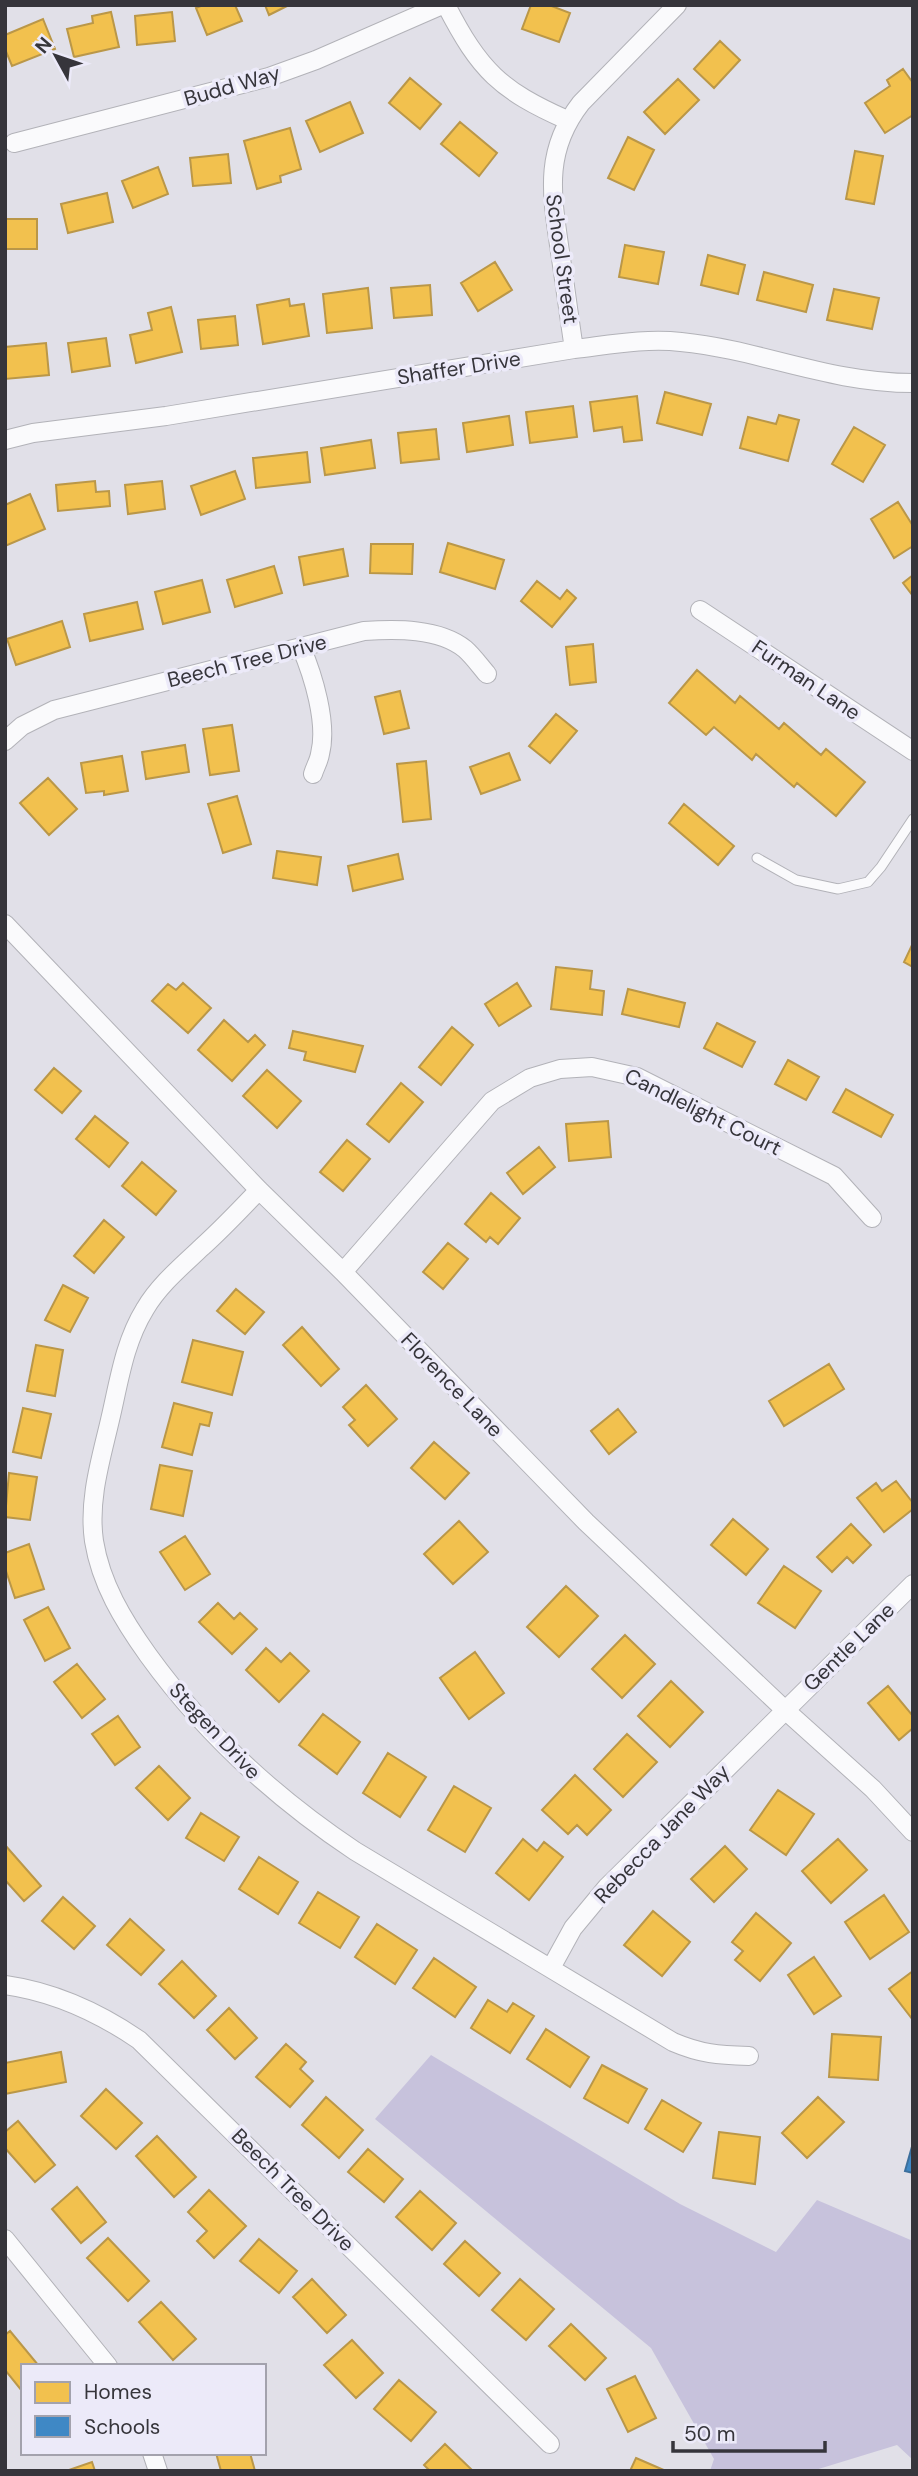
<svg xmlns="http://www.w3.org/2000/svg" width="918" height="2476" viewBox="0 0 918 2476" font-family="'DM Sans',sans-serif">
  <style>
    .green { fill: #c7c2dc }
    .homes { fill: #f2c14e; stroke: #ba9748; stroke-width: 2 }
    .schools { fill: #3f88c5; stroke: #3c6f9c; stroke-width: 2 }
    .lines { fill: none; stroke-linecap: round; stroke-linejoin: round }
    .service-casing { stroke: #b2b2b8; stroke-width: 11 }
    .minor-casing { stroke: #b2b2b8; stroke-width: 20 }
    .service { stroke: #fafafc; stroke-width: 9 }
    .minor { stroke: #fafafc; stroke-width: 18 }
    .labels { text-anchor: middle; stroke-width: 7; stroke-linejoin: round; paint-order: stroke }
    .street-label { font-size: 21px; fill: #36353b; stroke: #eceaf9 }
  </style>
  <rect width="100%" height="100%" fill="#e1e0e8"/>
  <path class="green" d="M431 2055 680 2204 776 2252 817 2200 913 2241V2460L897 2445 812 2471H710L714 2459 651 2348 375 2119Z"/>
  <path class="homes" d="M203 5H235L242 21 207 35 196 8Z
    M265 5H289L269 15Z
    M531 5H549L570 13 559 42 522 29Z
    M111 12 119 47 74 57 67 29 93 23 92 16Z
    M172 12 175 41 137 45 135 16Z
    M43 19 55 49 12 66 5 49V35Z
    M720 41 740 60 714 88 694 69Z
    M903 69 913 83V115L885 133 865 103 890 86 887 80Z
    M410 78 441 104 420 129 389 103Z
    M678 79 699 100 665 134 644 112Z
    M350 102 363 133 320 152 306 121Z
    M460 122 497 153 479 176 441 144Z
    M290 128 301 169 280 176 281 182 257 189 244 141Z
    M628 137 654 150 634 190 608 178Z
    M855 151 883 156 874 204 846 199Z
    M228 154 231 183 193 186 190 158Z
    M158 167 168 194 133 208 122 181Z
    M107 193 113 222 68 233 61 204Z
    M5 219H37V249H5Z
    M625 245 664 252 658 284 619 277Z
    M708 255 745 265 738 294 701 285Z
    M495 262 512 290 478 311 461 283Z
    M764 272 813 285 806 312 757 300Z
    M430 285 432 315 394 318 391 288Z
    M368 288 372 328 327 333 323 294Z
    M834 289 879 298 872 329 827 320Z
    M289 299 290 306 304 304 309 336 263 344 257 305Z
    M171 307 182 352 136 363 130 335 152 330 148 313Z
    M235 316 238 345 201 349 198 320Z
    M106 338 110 366 72 372 68 343Z
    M46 343 49 375 5 379V347Z
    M665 392 711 404 702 435 657 423Z
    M637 396 642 440 624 442 622 427 594 431 590 402Z
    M573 406 577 437 530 443 526 412Z
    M779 415 799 420 788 461 740 448 748 417 776 424Z
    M509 416 513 445 467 452 463 423Z
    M854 427 885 445 863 482 832 464Z
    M436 429 439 459 401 463 398 433Z
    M371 440 375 468 325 475 321 448Z
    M307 452 310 482 256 488 253 458Z
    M235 471 245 499 201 515 191 486Z
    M95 481 96 492 109 491 110 506 58 511 56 485Z
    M162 481 165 509 128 514 125 485Z
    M30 494 45 529 5 546V505Z
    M898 502 913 526V546L894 558 871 519Z
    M448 543 504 560 495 589 440 572Z
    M371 544H413L412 574 370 573Z
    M343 549 348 576 304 585 299 557Z
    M274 566 282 593 235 607 227 580Z
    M913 575V596L903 583Z
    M202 580 210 612 163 624 155 592Z
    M537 581 560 599 567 590 576 598 552 627 521 601Z
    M137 602 143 629 90 641 84 614Z
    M62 621 70 647 16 665 7 639Z
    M593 644 596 682 570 685 566 647Z
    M697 670 735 703 740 696 779 729 784 723 821 755 826 749 865 782 836 816 797 783 794 787 756 754 752 760 714 727 706 735 669 703Z
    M400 691 409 728 384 734 375 697Z
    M556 714 577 731 550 763 529 746Z
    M232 725 239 771 210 775 203 729Z
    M185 745 189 772 146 779 142 752Z
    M509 753 520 780 481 794 470 767Z
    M122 756 128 791 104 795V791L86 793 81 763Z
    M426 761 431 819 403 822 397 764Z
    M48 778 77 809 49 835 20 803Z
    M237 796 251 844 223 853 208 804Z
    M684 804 734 846 718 865 669 823Z
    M277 851 321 857 317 885 273 878Z
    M398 854 403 879 353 891 348 866Z
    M913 943V967L904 962Z
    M556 967 592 971 590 989 604 991 602 1015 551 1009Z
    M183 983 211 1008 188 1033 152 1001 168 984 176 990Z
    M517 983 531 1006 499 1026 485 1004Z
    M628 989 685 1003 679 1027 622 1014Z
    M224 1020 248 1042 255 1035 265 1045 232 1081 198 1050Z
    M717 1023 755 1042 742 1067 704 1048Z
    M452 1027 473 1045 441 1085 419 1067Z
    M293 1031 363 1046 355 1072 304 1060 306 1052 289 1048Z
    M788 1060 819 1077 806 1100 775 1084Z
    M54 1068 81 1091 62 1113 35 1090Z
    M267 1070 301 1101 277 1128 243 1096Z
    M401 1083 423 1102 389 1142 367 1124Z
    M846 1089 893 1115 881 1137 833 1112Z
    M95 1116 128 1143 109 1167 76 1139Z
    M608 1121 611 1157 569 1161 566 1124Z
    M347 1140 370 1159 343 1191 320 1172Z
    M539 1147 555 1167 523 1194 507 1173Z
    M142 1162 176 1191 156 1215 122 1186Z
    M491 1193 520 1218 498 1244 490 1237 486 1242 465 1224Z
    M104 1220 124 1237 94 1273 74 1256Z
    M448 1243 468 1259 443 1289 423 1272Z
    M63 1285 88 1298 70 1332 45 1320Z
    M236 1289 264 1312 245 1334 217 1311Z
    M302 1327 339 1369 321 1386 283 1345Z
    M193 1340 243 1352 232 1395 182 1382Z
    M36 1345 63 1350 55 1396 27 1391Z
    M829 1364 844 1389 784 1426 769 1401Z
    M366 1385 397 1419 368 1446 349 1425 355 1420 343 1407Z
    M174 1403 212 1413 209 1426 200 1424 192 1455 162 1447Z
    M23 1408 51 1414 41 1458 13 1452Z
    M618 1409 636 1432 609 1454 591 1431Z
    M434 1442 469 1473 445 1499 411 1468Z
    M160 1465 192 1471 183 1516 151 1509Z
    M9 1473 37 1477 30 1520 5 1517Z
    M896 1481 913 1503V1509L884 1532 857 1498 876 1483 882 1491Z
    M733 1519 768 1549 746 1575 711 1545Z
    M459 1521 488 1552 453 1584 424 1554Z
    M851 1524 871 1545 853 1563 847 1557 832 1572 817 1557Z
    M185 1536 210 1574 185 1590 160 1552Z
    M29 1544 44 1589 15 1598 5 1568V1553Z
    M784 1566 821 1591 795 1628 758 1603Z
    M566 1586 598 1616 559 1657 527 1627Z
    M218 1603 234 1619 240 1613 257 1629 232 1654 199 1622Z
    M48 1607 70 1648 45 1661 24 1620Z
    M625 1635 655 1664 622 1698 592 1669Z
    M266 1648 281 1662 290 1653 309 1671 279 1702 246 1670Z
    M475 1652 504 1693 469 1719 440 1678Z
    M77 1664 105 1699 82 1718 54 1682Z
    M671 1681 703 1712 670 1747 638 1716Z
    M888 1686 913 1716V1728L899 1740 868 1703Z
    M323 1714 360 1742 337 1774 299 1745Z
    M118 1716 140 1747 115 1765 92 1734Z
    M627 1734 657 1762 623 1797 594 1769Z
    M388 1753 426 1777 400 1817 363 1793Z
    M159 1766 190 1798 168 1820 136 1788Z
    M575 1775 611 1810 587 1835 577 1825 568 1834 542 1810Z
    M454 1786 491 1808 465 1852 428 1830Z
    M778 1790 814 1814 786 1855 750 1830Z
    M201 1813 239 1837 224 1861 186 1838Z
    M523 1839 537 1851 544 1842 563 1857 529 1900 496 1873Z
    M838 1839 867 1870 831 1903 802 1871Z
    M5 1845 41 1886 24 1901 5 1880Z
    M725 1846 747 1869 714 1902 691 1879Z
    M259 1857 298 1882 278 1914 239 1889Z
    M318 1892 359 1917 340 1948 299 1923Z
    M884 1895 909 1932 870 1959 845 1922Z
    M63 1897 95 1926 74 1949 42 1921Z
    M653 1911 690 1942 662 1976 624 1945Z
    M756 1913 791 1943 760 1981 735 1960 743 1951 732 1942Z
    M130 1919 164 1950 141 1975 107 1945Z
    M377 1924 417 1950 395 1984 355 1957Z
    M814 1957 841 1996 814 2014 788 1975Z
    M434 1958 476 1987 455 2017 413 1988Z
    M182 1961 216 1996 194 2018 159 1984Z
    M913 1971V2020L889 1989Z
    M488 2000 507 2012 513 2003 534 2016 510 2053 471 2028Z
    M229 2008 257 2038 235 2059 207 2030Z
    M546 2029 589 2057 570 2087 527 2059Z
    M832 2034 881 2037 878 2080 829 2077Z
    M286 2044 306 2062 300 2069 313 2081 290 2107 256 2077Z
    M61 2052 66 2082 5 2094V2063Z
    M602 2065 647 2089 628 2123 584 2098Z
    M106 2089 142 2123 116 2149 81 2116Z
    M326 2097 363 2130 339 2158 302 2125Z
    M818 2097 844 2122 807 2158 782 2133Z
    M662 2100 701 2123 683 2152 645 2129Z
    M18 2121 55 2165 35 2182 5 2148V2132Z
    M719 2132 760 2137 755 2184 713 2178Z
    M157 2136 196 2177 174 2197 136 2156Z
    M368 2149 403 2179 384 2202 348 2172Z
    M77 2187 106 2222 81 2243 52 2209Z
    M209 2190 246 2226 214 2258 197 2241 207 2231 188 2212Z
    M420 2191 456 2223 432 2250 396 2217Z
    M108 2238 149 2281 128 2301 87 2258Z
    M259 2239 297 2271 279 2293 240 2261Z
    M465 2241 500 2273 479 2296 444 2264Z
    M312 2279 346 2315 327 2333 293 2297Z
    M520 2279 554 2309 526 2340 492 2310Z
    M161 2302 196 2339 173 2360 139 2322Z
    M571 2324 606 2358 585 2380 549 2346Z
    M10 2331 39 2366H23L22 2391 5 2370V2335Z
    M352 2340 383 2373 356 2398 324 2365Z
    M635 2376 656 2418 628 2432 607 2389Z
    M399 2380 436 2412 411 2441 374 2409Z
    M445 2444 472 2470 471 2471H430L424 2465Z
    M216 2453H250L255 2471H221Z
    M636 2458 666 2471H630Z
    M92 2462 95 2471H69V2470Z"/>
  <path class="schools" d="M913 2143V2173L905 2171Z"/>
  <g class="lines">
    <defs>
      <path id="service" d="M757 858 796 880 838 889 868 882 881 867 913 819"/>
      <path id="minor" d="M446 5C480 71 500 90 567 120
        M14 143 269 77 316 60 442 5
        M574 349C569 317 565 284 560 252 552 195 543 152 581 103L677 5
        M5 440 33 433 166 416 574 349C609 345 645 338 681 342 761 350 829 383 913 383
        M700 610 913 751
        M301 647C313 675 328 723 320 754 319 761 315 767 313 774
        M5 741 22 726 54 710 364 631C396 629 439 628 465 649 473 656 480 666 487 674
        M5 924 259 1190 343 1272 586 1522 784 1709 873 1789 913 1832
        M259 1190C240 1210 222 1229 202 1247 182 1266 159 1285 145 1309 124 1343 119 1382 110 1420 101 1459 88 1500 94 1541 101 1584 123 1620 148 1655 205 1734 274 1797 355 1851L673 2042C701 2054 718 2055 749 2056
        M343 1272 492 1101 530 1078 560 1069 592 1067 637 1077 834 1176 872 1218
        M551 1968 573 1928 607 1887 913 1584
        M5 1985C55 1992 98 2012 139 2040L550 2444
        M5 2239 108 2366
        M152 2453 158 2471"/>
    </defs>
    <use href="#service" class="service-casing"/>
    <use href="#minor" class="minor-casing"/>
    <use href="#service" class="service"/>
    <use href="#minor" class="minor"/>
  </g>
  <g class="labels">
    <g class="street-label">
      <text transform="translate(232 86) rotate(-16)" y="7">Budd Way</text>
      <text transform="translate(562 259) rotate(82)" y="7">School Street</text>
      <text transform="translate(459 368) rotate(-9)" y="7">Shaffer Drive</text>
      <text transform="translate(247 661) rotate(-14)" y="7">Beech Tree Drive</text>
      <text transform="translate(806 680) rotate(34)" y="7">Furman Lane</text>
      <text transform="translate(703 1112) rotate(26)" y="7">Candlelight Court</text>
      <text transform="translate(452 1385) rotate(46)" y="7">Florence Lane</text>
      <text transform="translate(849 1647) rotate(-44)" y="7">Gentle Lane</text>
      <text transform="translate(215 1731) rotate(47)" y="7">Stegen Drive</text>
      <text transform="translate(662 1834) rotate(-46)" y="7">Rebecca Jane Way</text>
      <text transform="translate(293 2190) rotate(45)" y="7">Beech Tree Drive</text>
    </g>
  </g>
  <rect width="918" height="2476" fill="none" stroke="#36353b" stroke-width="14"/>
  <rect x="21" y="2364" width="245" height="91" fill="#eceaf9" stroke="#a3a2ad" stroke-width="2"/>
  <rect x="35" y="2382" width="35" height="21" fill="#f2c14e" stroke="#a3a2ad" stroke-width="2"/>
  <text x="84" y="2399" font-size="21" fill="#36353b">Homes</text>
  <rect x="35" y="2416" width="35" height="21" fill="#3f88c5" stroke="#a3a2ad" stroke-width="2"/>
  <text x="84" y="2434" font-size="21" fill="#36353b">Schools</text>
  <g transform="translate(56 56) rotate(310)" stroke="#eceaf9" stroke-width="5" paint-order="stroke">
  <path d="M0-5L12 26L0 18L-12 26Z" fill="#36353b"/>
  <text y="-10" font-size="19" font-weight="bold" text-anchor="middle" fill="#36353b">N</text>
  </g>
  <path d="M673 2441v10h152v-10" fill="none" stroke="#36353b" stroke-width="3.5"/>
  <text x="684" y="2441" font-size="21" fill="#36353b" stroke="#eceaf9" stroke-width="5" paint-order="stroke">50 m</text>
</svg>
